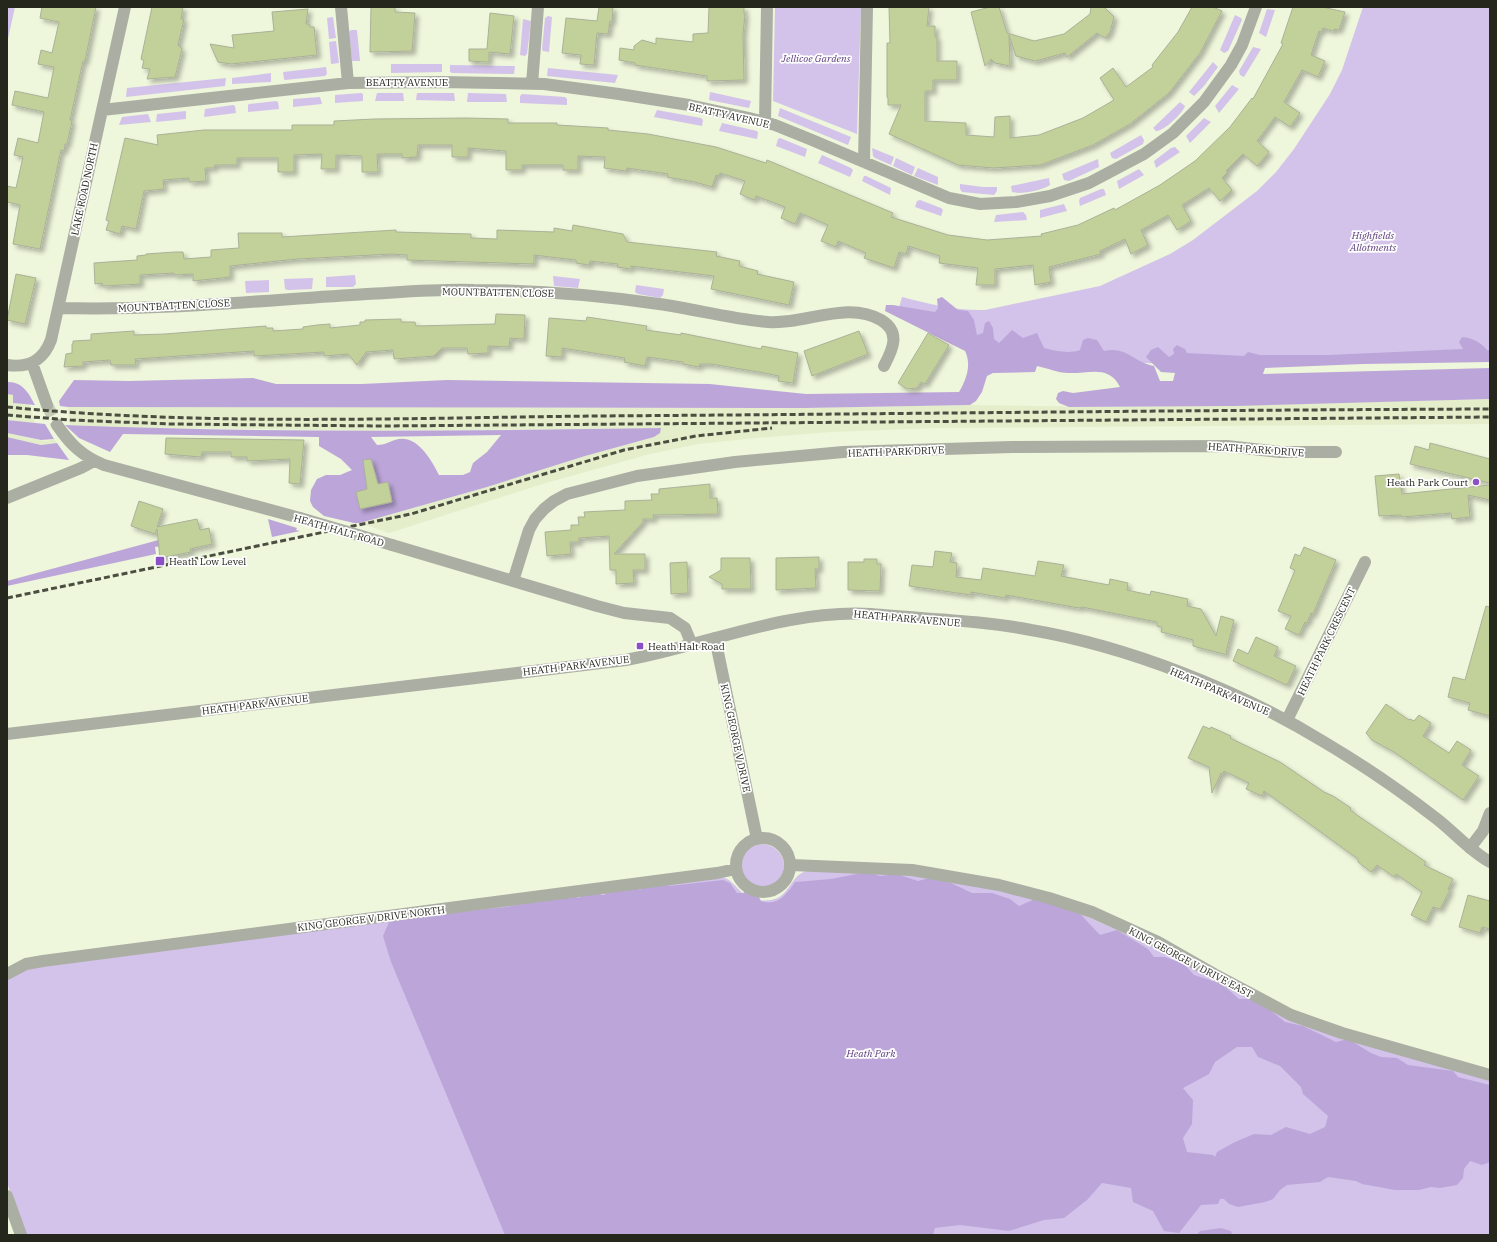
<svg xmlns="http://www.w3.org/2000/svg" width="1497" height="1242" viewBox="0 0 1497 1242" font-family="'IBM Plex Serif',serif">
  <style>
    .built { fill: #e4eecb }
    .green { fill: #d3c3ea }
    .forest { fill: #bca6d9; fill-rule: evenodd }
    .building { fill: #c2d199; stroke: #aab198; filter: url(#shadow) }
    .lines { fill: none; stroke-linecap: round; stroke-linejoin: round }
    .minor-tunnel { stroke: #c6cdb5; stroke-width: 12; stroke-dasharray: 12 6; stroke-linecap: butt }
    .minor { stroke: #abaea3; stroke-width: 12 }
    .tertiary { stroke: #abaea3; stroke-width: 12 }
    .rail { stroke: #4a4e40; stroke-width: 3; stroke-dasharray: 6 3; stroke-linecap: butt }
    .minor-bridge { stroke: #abaea3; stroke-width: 12 }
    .poi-dot { fill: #8b4fc6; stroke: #fff; stroke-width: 1.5 }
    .labels { text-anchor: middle; stroke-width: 3.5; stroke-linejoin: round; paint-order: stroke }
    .park-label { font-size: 10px; font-style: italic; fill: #5b3c7c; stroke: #fff }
    .street-label { font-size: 10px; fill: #25271d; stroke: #fff }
    .poi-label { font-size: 10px; fill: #25271d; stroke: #fff; text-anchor: start }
  </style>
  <defs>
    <filter id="shadow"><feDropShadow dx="3.5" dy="3.5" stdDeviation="2" flood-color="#0004"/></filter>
  </defs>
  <rect width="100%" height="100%" fill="#eef6db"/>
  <path class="built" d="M7 394 13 395V403L30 405 35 423 7 420Z
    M1490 399V424L935 428 830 432 755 438 698 444 650 454 542 484 389 533 360 523 487 487 585 456 654 437 661 428 374 431 122 427 70 425 68 407 804 408 970 405 1114 407Z
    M7 433 33 439 46 441 54 439 57 443 41 445 7 437Z"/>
  <path class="green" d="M7 7H15L7 43Z
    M775 7H861L857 134 773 101Z
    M1363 7H1490V353L1170 364 1073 360 991 352 897 315 902 297C929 304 957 311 985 310L1100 286 1113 280 1170 254 1193 240 1257 191 1276 172 1294 149 1330 94 1342 70Z
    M1267 9 1275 10 1266 37 1259 33Z
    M1235 15 1241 18 1242 20 1228 51 1224 53 1220 50Z
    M548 16 552 17 549 52 543 51 542 49 545 18Z
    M333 17 336 38 329 39 327 18Z
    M523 19 531 21 527 54 525 56 520 55Z
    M351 30H357L360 61H352L349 32Z
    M336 41 339 63 331 64 329 42Z
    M1253 47 1261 49 1244 77 1240 75 1239 71Z
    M1213 62 1218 67 1204 86 1194 96 1189 92Z
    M391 64H442V72L391 73Z
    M450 65 515 66 514 74 452 73 450 72Z
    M326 67 327 74 325 76 285 80 284 79 283 72Z
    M548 68 618 75 615 83 547 76Z
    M271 73V82L232 84V78Z
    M226 78 225 86 126 97 127 88Z
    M1232 85 1239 89 1219 113 1215 106Z
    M710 92 751 101 749 108 709 100Z
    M361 93 363 94V101L335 103V95Z
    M377 93H403L404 101H375Z
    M417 93H454L455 101 416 100Z
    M468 93 506 94 507 102H467Z
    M522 94 565 97 567 99V105L520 103V96Z
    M320 97 322 104 293 107V99Z
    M276 101 278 102 279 109 248 112V105L249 104Z
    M1180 102 1185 106C1183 113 1163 132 1156 131L1153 128Z
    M233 105 235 106 236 113 204 117 205 109Z
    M780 108 851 137 848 145 778 116Z
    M657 110 701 118 703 120 702 126 654 117Z
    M186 111V119L156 122 157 114Z
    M148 114 151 122 119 125 122 117Z
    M1204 118 1211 122 1190 143 1186 136Z
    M722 123 757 131 758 133 757 139 719 131Z
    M1141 135 1144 140 1143 144 1116 159 1112 158 1110 153Z
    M780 138 807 149 805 157 776 146 778 139Z
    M1175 147 1180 152 1156 168 1154 161 1171 148Z
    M872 148 894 157 891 165 875 158 873 156Z
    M822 155 851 168 853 170 850 177 818 163Z
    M896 158 915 167 912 175 893 166Z
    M1098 159 1099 167 1069 181 1064 180 1062 174Z
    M918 168 938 177V185L914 176Z
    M1139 169 1144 175 1119 189 1117 181Z
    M864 176H866L891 188 890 195 862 181Z
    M1049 178 1050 185C1043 190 1020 195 1012 192L1011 186Z
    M960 184 983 187H997V191L994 195 962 192 960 189Z
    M1101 189H1104L1106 195 1080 206 1079 201 1080 198Z
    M920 200 941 208 943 210 941 216 915 207 917 201Z
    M1064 204 1067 211 1040 218V210Z
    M1023 212 1026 215 1027 220 994 222 996 215Z
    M355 275 356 284 353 287H326V277Z
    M553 276 580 279 578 288 554 286Z
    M313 278 312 289 288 290 285 289 284 279Z
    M269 280V292L246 293 245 281Z
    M636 285 664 289 663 295 660 298 638 294 635 292Z
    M740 866a22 22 0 1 1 44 0a22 22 0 1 1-44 0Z
    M806 871 886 872 965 883 1047 902 1088 917 1158 948 1244 996 1490 1080V1235H26L7 1183V979L26 969 721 877C734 878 739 897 757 900 791 905 786 878 806 871Z"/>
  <path class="forest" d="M942 297 958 310 968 311 974 320 977 335 983 333 985 323 989 321 993 328 994 339 999 343 1012 330 1023 338 1037 333 1044 348C1056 351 1068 354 1080 350L1083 340 1088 338 1097 340 1104 351C1127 346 1133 362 1154 366L1160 381H1173L1175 373 1161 372 1146 357 1151 350 1158 347 1169 357 1174 354 1173 349 1177 345 1185 349 1187 353 1244 356 1248 352 1260 355H1328L1463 349 1459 342 1462 337C1472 338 1481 342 1487 350H1490V362L1363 364 1265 368 1263 374 1490 368V399L1235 406 1069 407 1059 403 1056 399 1058 393 1063 391 1073 393 1120 387C1109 364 1088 374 1068 373 1058 373 1047 368 1037 366L1035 372 993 373 987 376 982 392 976 401 970 405 804 408 68 407 60 406 59 401 74 380 129 381 253 378 276 384H362L447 380 643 383 710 384 806 394 959 392C966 380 972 365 965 351L885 311 886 305H893L935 312 938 308 937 299Z
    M7 382C22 381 29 393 35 405L13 403V395L7 394Z
    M7 420 45 424 54 439 41 440 7 433Z
    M65 425C264 433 462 431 661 428L660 433 654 437 585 456 487 487 360 523H354L324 516 313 507 310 501 311 490 317 479 326 475H340L352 470 341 459 319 446V437L123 434 110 452 79 438ZM501 435 487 452 473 463 470 472 463 475H439C431 460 417 433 395 440 388 442 385 445 377 445L371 437Z
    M7 437 41 445 57 443 69 460 27 455H7Z
    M268 519 297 528 296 530 300 531 272 537Z
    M166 538V545L155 547 156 554 7 586V581Z
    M867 872 880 876 897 874 918 881 936 876 972 893H992L1010 899 1019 906 1037 898 1068 901 1100 935 1117 930 1148 949 1154 957H1165L1184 964 1194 975 1222 984 1239 999H1249L1270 1010 1285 1022 1303 1026 1336 1042 1348 1039 1371 1053 1381 1057 1397 1058 1408 1065 1453 1071 1458 1077 1490 1085V1162L1482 1165 1470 1161 1464 1169 1463 1178 1457 1185 1440 1188 1431 1187 1419 1190H1395L1362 1184 1356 1181 1328 1177 1320 1182 1287 1185 1280 1190 1273 1199 1265 1202 1238 1207 1229 1204 1224 1199H1220L1218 1204 1201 1205 1179 1233 1164 1231 1153 1211 1133 1202 1131 1188 1102 1183 1087 1200 1064 1218 1044 1220 1009 1231 960 1225 935 1228 933 1235H505L391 962 383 936 389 922 421 916 506 907 569 895 579 898 588 892 597 891 601 895H605L606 886H635L640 890 647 885 666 882 669 886 723 880 730 883 737 893H743L746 891 758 895 761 901C777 907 787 894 795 882L831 879ZM1237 1047H1252L1258 1057 1280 1066 1301 1087 1303 1094 1328 1116 1325 1127 1310 1134 1286 1127 1271 1135 1254 1134 1235 1142 1217 1152 1215 1157 1213 1155 1187 1152 1183 1138 1192 1124 1193 1100 1183 1088 1209 1074 1215 1062Z
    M1221 1228 1231 1231 1232 1235H1197L1200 1231Z"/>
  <path class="building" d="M42 7H96L85 61H83L70 120 72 121 67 144H65L64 151 61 150 40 249 13 244 20 205 7 202V186L16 188 23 157 14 155 18 138 38 143 44 112 12 105 15 91 48 98 54 67 38 64 41 50 52 53 59 22 40 18Z
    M152 7H183L181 19H184L178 45 182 49 175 77 147 79 150 69 142 68 144 61 141 59Z
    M371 7H395V12L415 13 412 51 370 52Z
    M599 7H613L612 22 610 21 608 34 597 33 594 65 580 64 581 55 562 53 566 18 597 21Z
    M709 7H744V14H745L743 34 744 80 707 81V76L635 65V63L619 60 620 48 634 50V46L642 40 656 44V38L693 42V34L708 33Z
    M889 7H929L927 26H935V37H937V61H957V80H933V91H925V121L966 123V135L994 137 995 117 1010 116V138L1039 135 1083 118 1114 100 1100 78 1113 68 1126 87 1153 67 1152 65 1178 32 1192 7H1213L1222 11 1200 53 1169 93 1130 124 1093 145 1040 165 994 168 958 165 889 134 901 105H888V98L887 97V43H890Z
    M990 7H999L1007 33 1034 41 1064 34 1090 14 1091 7H1104L1114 17 1110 32 1105 38 1097 33 1067 57 1065 53 1035 61 1016 56 1009 35 1010 66 995 63 991 59 985 66 971 12Z
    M1293 7H1322L1345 12 1339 30 1335 29 1332 31 1323 28 1321 32 1319 31 1311 55 1325 61 1318 77 1302 70 1284 102 1300 113 1290 127 1275 117 1257 141 1269 152 1257 166 1243 154 1226 171 1228 172 1222 178 1232 190 1220 201 1209 188 1182 205 1191 221 1177 230 1168 215 1141 230 1148 245 1131 254 1125 239 1100 251 1101 254 1049 267 1051 282 1035 285 1033 265 995 269V285H976L978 268 939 263 940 256 908 246 906 254 899 252 894 268 864 258 866 253 838 241 836 247 821 241 828 225 800 213 795 224 781 218 785 207 756 196 754 200 740 194 745 181 720 173 719 176 716 175 712 187 695 182 667 177 668 174 627 168 626 171 604 168 605 157 578 156V170H563V165H522V170H506V151L468 148V157H452V145H418L417 157 402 158V154H377L378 172H362V156L336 155V169H321L322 154 294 155V172H278V158H237V165H215L214 168H205L206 181 189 182V178L163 180 164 189 144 191 136 229 122 226 120 234 106 230 109 221 106 220 125 138 158 145 157 135 204 130H292V125H334V121L374 119 466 118 508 119V123H557V125L608 128V130L648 134 716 147 766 163 767 160 893 213 891 217 948 235 987 240 1042 236 1041 234 1078 225 1114 208 1115 210 1160 185 1195 161 1230 127 1252 98 1253 99 1283 44 1281 43Z
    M308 9 306 24H309L310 27H314L317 55 231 64 218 62 210 44 234 48 232 35 274 31 272 12Z
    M490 13 514 16 510 54 489 52V62L469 61V49H487Z
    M573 225 623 234 627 242 717 252 716 256 740 261 739 266 758 271 757 274 794 282 789 305 711 289 714 276 631 266V269L617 267 618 264 590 261 589 265 576 263V260L534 255V264L407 260V255L392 254 297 259 230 266V277L193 281V274L174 275V273L140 275V284L103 286 102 283 95 284 94 263 137 260V256L146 255V254L175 252H183L184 259 211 257V250L239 248 238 233H282V237L396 230V232L471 234V238L497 239V230L554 232V228L572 231Z
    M16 274 36 278 25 324 7 320Z
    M496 314 525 315 524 339 510 338 509 347 488 346V353L468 354 467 348H442L434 356 394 359 393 350 366 352 357 365 348 354 324 356V352L254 356V351L135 359 136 365H111L110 360 83 362V366L64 367 66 354 72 353V344H73V341L91 340V334L134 331V335L165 334 266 326V328H273V331L303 329V327L317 325 330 324V328L360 325V322H365V320L401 319V322H415L416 326 495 324Z
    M587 317 647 326 646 330 681 335V333L761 349 762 346 798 353 793 383 778 381 779 376 765 373 711 364H700L699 367 683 364V362L647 357 645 366 624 362 625 358 562 348V357L546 356 549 318 586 321Z
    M859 331 868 354 812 376 804 351Z
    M928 333 949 345 925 384 921 382 917 388 907 389 898 383Z
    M166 438 304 440 300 484 289 483 290 459 247 461V457H231V452H202L201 457 165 454Z
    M1430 443 1490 459V483L1410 464 1415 446 1429 450Z
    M371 459 378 484 388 482 392 502 360 509 356 492 367 489 363 460Z
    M1399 474 1402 494 1490 485V500L1468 495 1470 517 1452 519 1451 513 1401 517V515L1379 516 1375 476Z
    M710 484V498H717L718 514 653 515 654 519H643V522L614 554H645V570H633L634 583 616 584V570H610L609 536 579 538V542H570L571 554 547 556 545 532 571 530V525H579L578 517H585L584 512 625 510V501L652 500 651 494H659V489Z
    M139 501 163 509 157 527 197 519 200 530 209 528 212 544 190 549 191 552 160 558 157 529 155 534 131 526Z
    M1304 547 1336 560 1313 614 1311 613 1307 623 1305 622 1299 635 1285 629 1291 616 1278 611 1295 570 1290 568 1295 554 1300 556Z
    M935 551 952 553 950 562 957 563 956 577 981 580 983 568 1035 576 1038 561 1064 565 1061 576 1109 585 1110 579 1128 583 1127 590 1150 595 1151 591 1188 599 1187 606 1201 609 1216 636 1221 616 1234 620 1226 652 1227 655 1193 646V640L1186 638 1161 632 1162 627 1157 626V622L1082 607 1079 608 1006 595 1005 598 971 592V595L909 586 912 565 933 567Z
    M819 557V569H815L816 588 776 590V558Z
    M721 558H750L751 589H722V584L709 577 721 570Z
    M864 559H877V564H881L880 591 848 590V562H864Z
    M687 562 688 593 671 594 670 563Z
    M1486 606 1490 607V716L1468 710 1470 703 1448 697 1453 677 1465 680Z
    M1256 637 1278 647 1274 656 1296 666 1287 685 1233 661 1238 649 1248 654Z
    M1386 704 1409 720 1410 719 1414 721 1419 715 1431 723 1423 736 1449 753 1457 741 1471 750 1462 765 1479 776 1463 800 1394 752 1372 740 1366 733Z
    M1203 726 1210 729 1211 727 1231 736 1230 738 1280 762 1324 792 1333 796 1351 808 1350 810 1357 815 1426 862 1424 865 1453 879 1448 889 1450 890 1440 909 1433 907 1426 922 1411 915 1422 892 1396 874 1394 877 1377 865 1371 872 1358 862V859L1264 791 1262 796 1246 789 1249 783 1224 771 1223 774 1221 773 1212 793 1209 767 1188 758Z
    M1468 895 1490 901V929L1482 927 1480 933 1459 927Z"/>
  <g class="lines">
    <path class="minor-tunnel" d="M47 405 57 425"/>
    <path class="minor" d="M341 7 348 83
      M532 84 538 7
      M102 110 348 83 441 82 544 84 619 94 689 105 749 118 775 125 812 140 949 198 980 204 1016 202 1050 196 1089 183 1144 154 1173 133 1204 102 1231 65 1242 45 1256 7
      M765 122 767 7
      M864 162 867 7
      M58 308C161 311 264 300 367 294 403 292 438 289 474 290 535 290 597 295 659 304 695 309 731 319 768 322 805 325 847 300 881 320 901 332 893 349 884 366
      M32 363 47 405
      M7 365C29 368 43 361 51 340L125 7
      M57 425C70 444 82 456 104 465L300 518
      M7 498 81 468 94 461
      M392 545 597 606 624 613 670 618 685 628 692 645
      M513 581 529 530 535 519 544 509 554 501 567 494 637 476 735 462 843 452 1012 447 1227 446 1280 452H1336
      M715 638 757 839
      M1287 720 1365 562
      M736 865a27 27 0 1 1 54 0a27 27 0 1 1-54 0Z
      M1470 848 1483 831 1490 813
      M791 865 912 870 999 885 1049 898 1092 912 1158 942 1214 974 1291 1015 1342 1033 1490 1075
      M7 974 26 964 43 961 717 873 736 869
      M7 1196 21 1235"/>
    <path class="tertiary" d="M7 734 626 660C707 645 787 609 871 614 924 619 979 620 1031 630 1127 646 1241 691 1324 742 1363 765 1401 791 1437 819 1455 833 1470 851 1490 862"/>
    <path class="rail" d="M7 407C201 426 401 418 596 416 894 414 1192 410 1490 409
      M7 415 70 420 171 424 384 426 1490 417
      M7 598 411 514 624 450 696 436 772 428"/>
    <path class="minor-bridge" d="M300 518 392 545"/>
  </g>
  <g class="poi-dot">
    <circle cx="1476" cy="482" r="4"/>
    <rect x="155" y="556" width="10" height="10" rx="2"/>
    <rect x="636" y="642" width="8" height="8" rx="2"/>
  </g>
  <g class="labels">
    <g class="park-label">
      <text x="816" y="62">Jellicoe Gardens</text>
      <text x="1373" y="239">Highfields<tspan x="1373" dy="12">Allotments</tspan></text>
      <text x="871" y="1057">Heath Park</text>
    </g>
    <g class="street-label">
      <text x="407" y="86">BEATTY AVENUE</text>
      <text transform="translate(729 115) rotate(13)" y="4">BEATTY AVENUE</text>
      <text transform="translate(84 189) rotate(-78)" y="4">LAKE ROAD NORTH</text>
      <text transform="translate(498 292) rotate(1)" y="4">MOUNTBATTEN CLOSE</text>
      <text transform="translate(174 305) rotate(-3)" y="4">MOUNTBATTEN CLOSE</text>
      <text transform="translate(1256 449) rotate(4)" y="4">HEATH PARK DRIVE</text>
      <text transform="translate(896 451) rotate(-2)" y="4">HEATH PARK DRIVE</text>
      <text transform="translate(339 530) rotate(16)" y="4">HEATH HALT ROAD</text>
      <text transform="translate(907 618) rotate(5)" y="4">HEATH PARK AVENUE</text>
      <text transform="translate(1326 641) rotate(-64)" y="4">HEATH PARK CRESCENT</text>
      <text transform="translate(576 665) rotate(-7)" y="4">HEATH PARK AVENUE</text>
      <text transform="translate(1220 691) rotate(23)" y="4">HEATH PARK AVENUE</text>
      <text transform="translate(255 704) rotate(-7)" y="4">HEATH PARK AVENUE</text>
      <text transform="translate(736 738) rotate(78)" y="4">KING GEORGE V DRIVE</text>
      <text transform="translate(371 918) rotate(-7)" y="4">KING GEORGE V DRIVE NORTH</text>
      <text transform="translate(1191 962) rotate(28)" y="4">KING GEORGE V DRIVE EAST</text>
    </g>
    <g class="poi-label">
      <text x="1468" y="486" text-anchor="end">Heath Park Court</text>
      <text x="169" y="565">Heath Low Level</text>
      <text x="648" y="650">Heath Halt Road</text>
    </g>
  </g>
  <rect width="1497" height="1242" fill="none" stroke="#25271d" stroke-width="16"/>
</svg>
